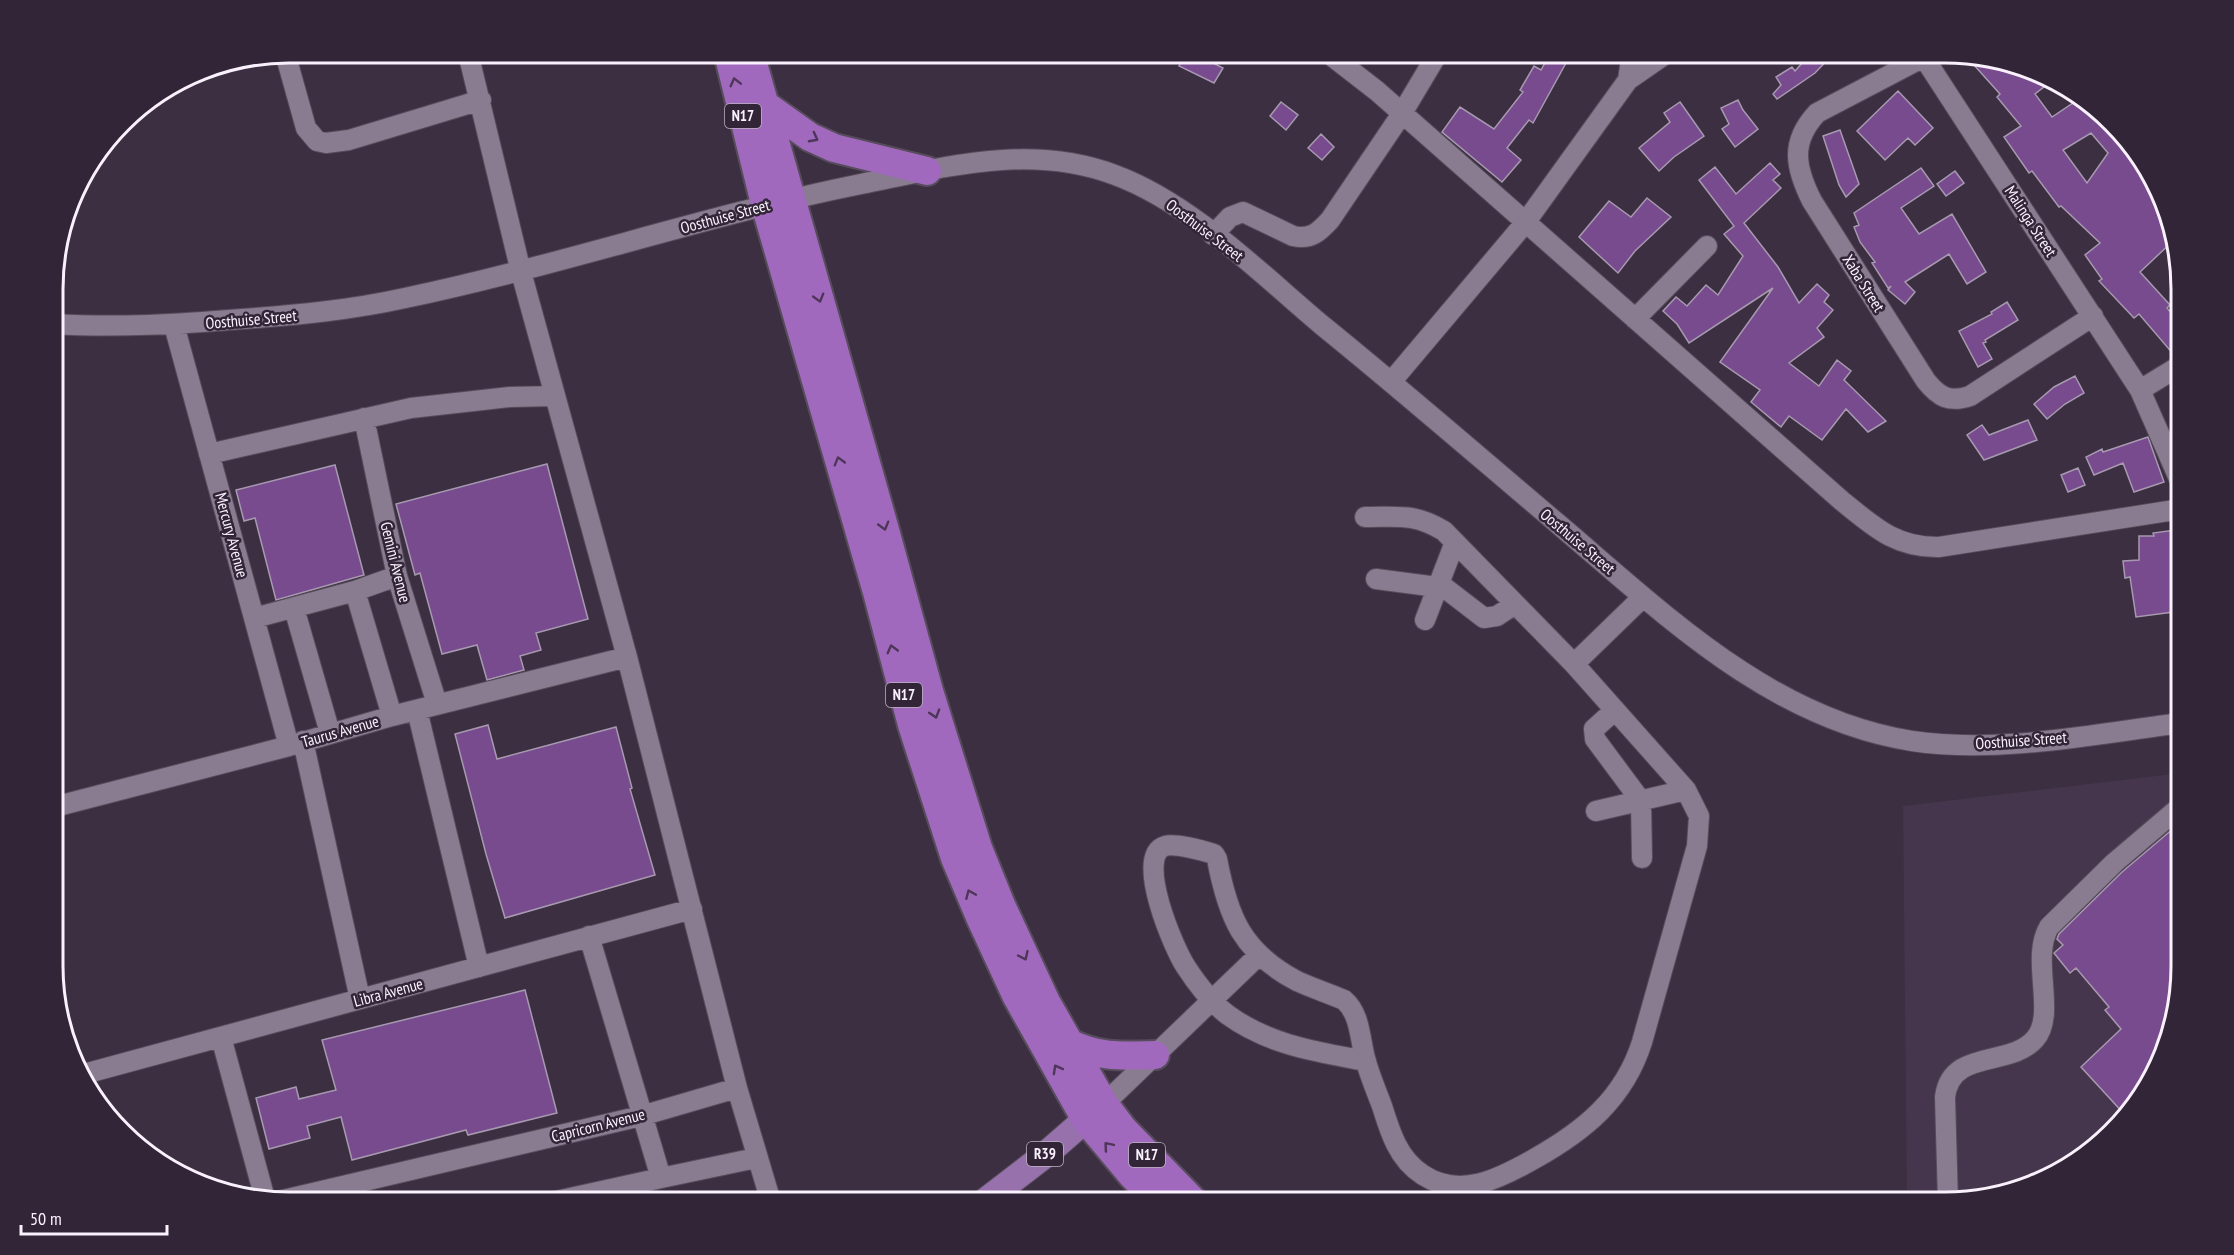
<svg xmlns="http://www.w3.org/2000/svg" width="2234" height="1255" viewBox="0 0 2234 1255" font-family="'PT Sans Narrow',sans-serif">
  <style>
    .built { fill: #45354d }
    .building { fill: #784b8f; stroke: #a799af; stroke-width: 1.5; fill-rule: evenodd }
    .lines { fill: none; stroke-linecap: round; stroke-linejoin: round }
    .minor-casing { stroke: #564c5b; stroke-width: 22 }
    .major-casing { stroke: #564c5b; stroke-width: 28 }
    .highway-casing { stroke: #564c5b; stroke-width: 32 }
    .minor { stroke: #897c91; stroke-width: 20 }
    .major { stroke: #9771ab; stroke-width: 26 }
    .highway { stroke: #a169bd; stroke-width: 28 }
    .oneway { stroke: #4d3658 }
    .labels { text-anchor: middle; stroke-width: 5; stroke-linejoin: round; paint-order: stroke }
    .shield { fill: #312537; stroke: #bdb4c2; stroke-width: 1.5 }
    .shield-label { font-size: 15px; font-weight: bold; fill: #f9f2fd }
    .street-label { font-size: 16px; fill: #f9f2fd; stroke: #312537 }
    .rim { fill: none; stroke: #f9f2fd; stroke-width: 3 }
  </style>
  <rect width="100%" height="100%" fill="#3b2f41"/>
  <path class="built" d="M2181 773V981L2150 1084 2113 1133 2064 1171 1960 1202H1907L1903 806Z"/>
  <path class="building" d="M1186 52H1192L1223 68 1214 83 1179 66Z
    M1551 52H1572L1533 123 1529 120 1507 148 1521 160 1502 182 1442 132 1460 107 1494 129 1523 92 1520 90 1534 66 1541 70Z
    M1812 52H1835L1815 73 1777 99 1773 94 1781 85 1776 77 1792 67 1795 71Z
    M1965 55 2007 61 2053 80 2035 94 2052 117 2079 99 2142 158 2169 213 2174 240 2140 272 2170 305 2167 308 2181 324V353L2174 355 2139 314 2134 318 2099 281 2102 279 2085 255 2100 243 2061 206 2059 207 2032 171 2029 173 2004 137 2021 126 1997 97 2000 94ZM2091 133 2108 153 2087 183 2063 150Z
    M1898 91 1933 128 1915 145 1908 138 1885 160 1857 131Z
    M1738 100 1743 110 1758 129 1735 147 1722 129 1729 124 1721 108Z
    M1281 102 1298 115 1286 130 1270 116Z
    M1680 102 1704 136 1674 157 1659 171 1639 148 1670 122 1664 113Z
    M1840 130 1859 184 1846 197 1839 185 1823 136Z
    M1321 134 1334 147 1322 160 1308 148Z
    M1770 163 1780 174 1773 180 1781 188 1744 223 1778 267 1799 303 1817 284 1829 295 1824 302 1833 310 1817 328 1824 337 1789 363 1819 386 1837 360 1851 371 1844 380 1886 421 1868 432 1846 409 1822 440 1789 416 1781 427 1751 402 1760 390 1720 362 1773 288 1689 343 1677 324 1663 311 1676 297 1687 306 1706 285 1718 295 1743 256 1724 234 1734 226 1699 180 1715 167 1736 194Z
    M1921 168 1934 186 1901 208 1919 234 1952 214 1986 272 1967 284 1949 254 1905 282 1915 292 1905 304 1888 290 1891 286 1888 288 1872 263 1875 262 1860 242 1854 227 1859 225 1854 213Z
    M1955 171 1964 183 1946 196 1937 184Z
    M1647 198 1671 217 1635 251 1618 273 1579 237 1609 201 1631 217Z
    M2007 302 2018 320 1985 340 1986 342 1983 343 1992 359 1978 367 1959 331 1992 314 1991 312Z
    M2075 376 2084 393 2065 404 2047 419 2034 404 2054 387Z
    M2028 420 2037 440 1984 460 1967 435 1982 425 1989 435Z
    M2148 437 2164 482 2134 492 2123 463 2094 475 2086 457 2102 449 2103 452Z
    M547 464 588 619 536 633 541 650 520 656 524 670 487 680 477 645 442 654 420 573 415 575 396 504Z
    M335 465 364 575 276 600 255 518 244 521 236 490Z
    M2078 468 2085 485 2068 492 2061 475Z
    M2175 530 2181 575H2178L2181 611 2136 617 2130 577 2125 578 2123 561 2139 560V536H2154L2153 533Z
    M488 725 497 759 616 727 632 788 630 789 655 875 505 918 486 854 455 734Z
    M2181 822V981L2150 1084 2126 1116 2081 1067 2121 1029 2105 1010 2109 1007 2076 968 2070 973 2054 953 2063 945 2057 939 2059 934 2122 872Z
    M525 990 557 1113 468 1135 466 1130 352 1160 341 1117 307 1126 310 1138 269 1149 256 1098 296 1087 299 1099 336 1090 322 1040Z"/>
  <g class="lines">
    <defs>
      <path id="minor" d="M285 53 306 128 317 141 326 143 349 140 481 100
        M1328 53 1377 91 1842 501C1874 527 1896 548 1939 547L2181 509
        M1921 53 2140 390 2181 483
        M1924 57 1817 113C1790 142 1795 167 1812 201L1926 381C1939 397 1949 403 1970 396L2093 316
        M1628 80 1632 53
        M1213 235 1230 217 1243 212 1293 236C1311 240 1319 232 1330 220L1401 115 1438 53
        M1635 319 1707 246
        M54 324C117 328 180 324 242 319 297 315 351 310 405 298 558 266 707 215 861 184 946 167 1030 143 1115 175 1191 203 1261 274 1323 326 1402 390 1479 457 1557 523 1662 612 1770 719 1912 741 1998 754 2095 734 2181 723
        M174 325 289 746
        M1391 382 1525 223 1628 80 1667 53
        M2140 390 2181 365
        M364 418 397 576 437 704
        M209 454 411 408 510 397 553 396
        M1365 517C1398 517 1415 513 1444 531L1574 664 1686 790 1699 816 1697 846 1642 1042C1624 1099 1584 1131 1534 1159 1499 1179 1460 1199 1423 1175 1412 1168 1402 1156 1396 1144 1390 1132 1386 1119 1382 1106 1376 1090 1369 1074 1365 1058 1360 1039 1360 1013 1344 1000 1328 993 1312 988 1297 981 1242 952 1228 917 1217 859L1214 854C1204 851 1175 843 1165 846 1134 856 1174 949 1186 967 1197 984 1212 1003 1228 1015 1269 1045 1318 1052 1366 1061
        M1376 579 1445 588 1484 618 1497 616 1515 604
        M355 591 392 716
        M294 608 330 733
        M254 618 355 591 397 576
        M1425 620 1455 542
        M1574 664 1643 597
        M417 710 479 967
        M1615 710 1594 729 1595 739 1641 801 1642 858
        M303 741 360 999
        M54 807 289 746 392 716 627 657
        M1596 811 1686 790
        M221 1037 265 1199
        M84 1074 692 909
        M737 1088 771 1202
        M1104 1104 1259 955
        M661 1178 756 1158
        M279 1201 641 1116 737 1088 627 657 521 272 468 53
        M552 1202 661 1178 589 936
        M1948 1202 1945 1097C1951 1048 2010 1068 2035 1039 2057 1014 2030 959 2049 927L2114 863 2181 806"/>
      <path id="major" d="M984 1202 1045 1155 1100 1107"/>
      <path id="highway" d="M728 53 765 204 877 592 912 725 955 858 980 917 1017 997 1086 1120 1132 1175 1159 1202
        M750 53 885 530 929 691 978 848 1001 905 1046 1002 1104 1104 1123 1129 1194 1202
        M765 105 810 137 834 148 927 171
        M1069 1043C1100 1058 1122 1056 1155 1055"/>
    </defs>
    <use href="#minor" class="minor-casing"/>
    <use href="#major" class="major-casing"/>
    <use href="#highway" class="highway-casing"/>
    <use href="#minor" class="minor"/>
    <use href="#major" class="major"/>
    <use href="#highway" class="highway"/>
  </g>
  <defs><path id="oneway-chevron" d="M-2-3.5L2.5 0L-2 3.5" fill="none" stroke-width="1.6" stroke-linecap="round" stroke-linejoin="round" transform="scale(1.5)"/></defs>
  <g class="oneway">
    <use href="#oneway-chevron" transform="translate(735 82) rotate(-104)"/>
    <use href="#oneway-chevron" transform="translate(814 138) rotate(28)"/>
    <use href="#oneway-chevron" transform="translate(819 298) rotate(74)"/>
    <use href="#oneway-chevron" transform="translate(839 461) rotate(-106)"/>
    <use href="#oneway-chevron" transform="translate(884 526) rotate(74)"/>
    <use href="#oneway-chevron" transform="translate(892 649) rotate(-105)"/>
    <use href="#oneway-chevron" transform="translate(935 714) rotate(73)"/>
    <use href="#oneway-chevron" transform="translate(970 894) rotate(-113)"/>
    <use href="#oneway-chevron" transform="translate(1024 956) rotate(65)"/>
    <use href="#oneway-chevron" transform="translate(1057 1069) rotate(-119)"/>
    <use href="#oneway-chevron" transform="translate(1108 1146) rotate(-130)"/>
  </g>
  <g class="labels">
    <g class="shield">
      <rect x="725" y="104" width="36" height="24" rx="4.5"/>
      <rect x="886" y="683" width="36" height="24" rx="4.5"/>
      <rect x="1027" y="1142" width="36" height="24" rx="4.5"/>
      <rect x="1129" y="1143" width="36" height="24" rx="4.5"/>
    </g>
    <g class="shield-label">
      <text x="743" y="121">N17</text>
      <text x="904" y="700">N17</text>
      <text x="1045" y="1159">R39</text>
      <text x="1147" y="1160">N17</text>
    </g>
    <g class="street-label">
      <text transform="translate(725 216) rotate(-15)" y="6">Oosthuise Street</text>
      <text transform="translate(2031 221) rotate(57)" y="6">Malinga Street</text>
      <text transform="translate(1205 230) rotate(37)" y="6">Oosthuise Street</text>
      <text transform="translate(1864 283) rotate(58)" y="6">Xaba Street</text>
      <text transform="translate(251 319) rotate(-5)" y="6">Oosthuise Street</text>
      <text transform="translate(232 535) rotate(75)" y="6">Mercury Avenue</text>
      <text transform="translate(1578 541) rotate(40)" y="6">Oosthuise Street</text>
      <text transform="translate(396 562) rotate(76)" y="6">Gemini Avenue</text>
      <text transform="translate(340 731) rotate(-16)" y="6">Taurus Avenue</text>
      <text transform="translate(2021 740) rotate(-4)" y="6">Oosthuise Street</text>
      <text transform="translate(388 992) rotate(-15)" y="6">Libra Avenue</text>
      <text transform="translate(598 1125) rotate(-14)" y="6">Capricorn Avenue</text>
    </g>
  </g>
  <path d="M0 0H2234V1255H0ZM289 63H1945A226 226 0 0 1 2171 289V966A226 226 0 0 1 1945 1192H289A226 226 0 0 1 63 966V289A226 226 0 0 1 289 63Z" fill="#312537" fill-rule="evenodd"/>
  <path class="rim" d="M289 63H1945A226 226 0 0 1 2171 289V966A226 226 0 0 1 1945 1192H289A226 226 0 0 1 63 966V289A226 226 0 0 1 289 63Z"/>
  <path d="M21 1225v9h146v-9" fill="none" stroke="#f9f2fd" stroke-width="3"/>
  <text x="30" y="1225" font-size="18" fill="#f9f2fd" stroke="#312537" stroke-width="4.5" paint-order="stroke">50 m</text>
</svg>
